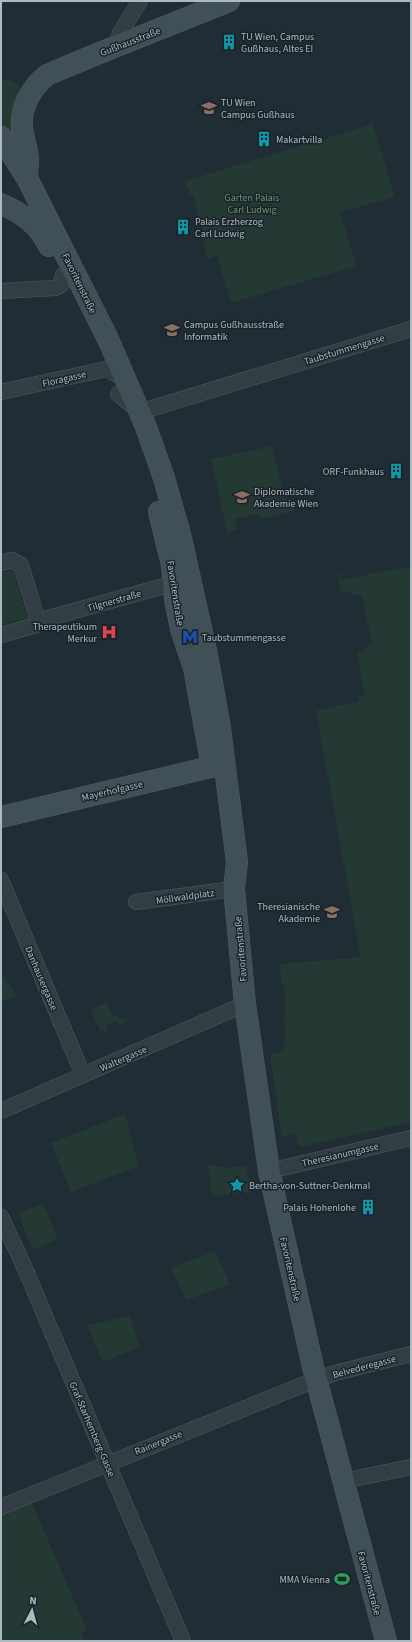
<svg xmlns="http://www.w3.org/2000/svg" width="412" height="1642" viewBox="0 0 412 1642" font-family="'Source Sans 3',sans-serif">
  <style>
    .green { fill: #253934 }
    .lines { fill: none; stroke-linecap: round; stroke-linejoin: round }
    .street-casing { stroke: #515c63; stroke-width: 16 }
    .secondary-casing { stroke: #515c63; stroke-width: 22 }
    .street { stroke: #333e44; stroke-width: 15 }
    .secondary { stroke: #414f57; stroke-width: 21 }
    .labels { text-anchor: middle; stroke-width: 3; stroke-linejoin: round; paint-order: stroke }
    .poi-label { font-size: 10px; fill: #adbac2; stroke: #192329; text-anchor: start }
    .street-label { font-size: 10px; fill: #adbac2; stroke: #192329 }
    .park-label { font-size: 10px; fill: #6f966f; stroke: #192329 }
  </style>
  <rect width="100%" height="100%" fill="#202d34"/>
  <path class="green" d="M8 79 17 84 22 91 18 154 1 124V80Z
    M373 124 395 197 340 212 356 266 231 303 217 256 208 259 203 242 206 241 193 195H190L185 181Z
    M272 446 284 498 294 504 296 507 294 511 261 519 257 514 235 519 237 530 227 532 211 459Z
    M411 566V1122L299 1147 296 1133 282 1137 270 1054C273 1053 278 1053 280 1052 289 1045 284 1025 284 1016L286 1014 284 986 281 983 280 964 361 957 316 711 359 701 358 698 365 695 357 653 364 650 372 641 362 596 348 592 341 593 337 574H340L341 580Z
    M13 569 27 618 1 625V573Z
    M4 976 7 984 10 983 16 996 1 1002V977Z
    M107 1002 112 1016 117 1015 119 1019 122 1018 124 1020 129 1018 130 1020 119 1025 116 1020 106 1025 108 1030 104 1031 100 1030 91 1010Z
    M125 1114 139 1166 71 1192 51 1143Z
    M209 1165 226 1168 246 1165 251 1189 249 1192 216 1196 212 1194 208 1167Z
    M41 1204 44 1205 57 1237 56 1240 35 1249 32 1248 19 1216 21 1212Z
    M215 1251 230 1284 187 1300 171 1268Z
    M130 1316 140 1347 103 1362 87 1325Z
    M31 1501 87 1630 81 1633 85 1641H1V1513Z"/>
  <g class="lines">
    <defs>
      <path id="street" d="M117 45 120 33 140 1
        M1 291 55 288 61 285 63 275
        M1 392 106 369 125 379
        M118 394 140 412 411 329
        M1 563 12 560 21 565 38 621
        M38 621 182 581
        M1 635 36 625 38 621
        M1 880 83 1075
        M136 902 234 889
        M1 1111 245 1004
        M282 1168 411 1138
        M1 1217 23 1264 183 1641
        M343 1481 411 1467
        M1 1507 300 1386 335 1373 411 1354"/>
      <path id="secondary" d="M1 137 27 178 108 339 146 427 164 478 180 534 207 655 220 728 237 862 234 889 245 1004 269 1171 313 1367 386 1641
        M27 178C27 172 28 165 28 159 27 149 24 139 22 129 20 107 31 88 47 75 107 49 168 26 229 1
        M1 204C22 213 38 224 49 246
        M159 512 172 565 175 599 181 629 194 668 212 767
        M1 817 223 764"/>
    </defs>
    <use href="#street" class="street-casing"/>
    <use href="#secondary" class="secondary-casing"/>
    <use href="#street" class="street"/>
    <use href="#secondary" class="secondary"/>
  </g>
  <defs>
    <symbol id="building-bare" viewBox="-9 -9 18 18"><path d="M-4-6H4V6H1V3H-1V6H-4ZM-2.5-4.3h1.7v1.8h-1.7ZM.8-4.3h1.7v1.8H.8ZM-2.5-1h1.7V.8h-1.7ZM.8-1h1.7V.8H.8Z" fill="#0f9aa8" stroke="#192329" stroke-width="2.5" paint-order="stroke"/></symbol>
    <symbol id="university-bare" viewBox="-9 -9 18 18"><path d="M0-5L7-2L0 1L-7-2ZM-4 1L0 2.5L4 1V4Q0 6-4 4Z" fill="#8d6e63" stroke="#192329" stroke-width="2.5" paint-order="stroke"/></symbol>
    <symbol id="hospital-bare" viewBox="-9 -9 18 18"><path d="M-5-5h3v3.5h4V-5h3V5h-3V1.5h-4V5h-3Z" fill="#e0444e" stroke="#192329" stroke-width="2.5" paint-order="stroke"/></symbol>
    <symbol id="metro-bare" viewBox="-9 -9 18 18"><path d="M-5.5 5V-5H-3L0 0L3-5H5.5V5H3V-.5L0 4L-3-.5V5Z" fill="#1a4fb4" stroke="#192329" stroke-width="2.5" paint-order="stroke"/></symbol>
    <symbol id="school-bare" viewBox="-9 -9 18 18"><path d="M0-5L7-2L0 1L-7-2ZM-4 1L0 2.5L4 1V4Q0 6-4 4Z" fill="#8d6e63" stroke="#192329" stroke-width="2.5" paint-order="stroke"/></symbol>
    <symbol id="sight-bare" viewBox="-9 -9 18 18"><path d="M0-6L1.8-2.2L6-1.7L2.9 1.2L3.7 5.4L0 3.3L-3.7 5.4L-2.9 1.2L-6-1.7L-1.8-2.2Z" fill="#0f9aa8" stroke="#192329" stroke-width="2.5" paint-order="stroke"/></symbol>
    <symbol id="stadium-bare" viewBox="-9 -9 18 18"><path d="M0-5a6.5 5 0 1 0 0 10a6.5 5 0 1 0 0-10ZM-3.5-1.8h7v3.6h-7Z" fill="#2e9e5b" stroke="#192329" stroke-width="2.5" paint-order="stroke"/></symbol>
  </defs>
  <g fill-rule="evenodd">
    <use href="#building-bare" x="218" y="31" width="22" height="22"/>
    <use href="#university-bare" x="198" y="97" width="22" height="22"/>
    <use href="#building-bare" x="253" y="128" width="22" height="22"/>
    <use href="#building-bare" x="172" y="216" width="22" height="22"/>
    <use href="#university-bare" x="161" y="319" width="22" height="22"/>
    <use href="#building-bare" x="385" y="460" width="22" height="22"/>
    <use href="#university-bare" x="231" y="486" width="22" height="22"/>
    <use href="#hospital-bare" x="98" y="621" width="22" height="22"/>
    <use href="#metro-bare" x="179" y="626" width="22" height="22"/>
    <use href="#school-bare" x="321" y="901" width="22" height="22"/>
    <use href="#sight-bare" x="226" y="1174" width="22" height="22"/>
    <use href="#building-bare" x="357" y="1196" width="22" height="22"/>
    <use href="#stadium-bare" x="331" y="1568" width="22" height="22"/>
  </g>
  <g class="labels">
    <g class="poi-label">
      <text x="241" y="40">TU Wien, Campus<tspan x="241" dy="12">Gußhaus, Altes EI</tspan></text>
      <text x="221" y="106">TU Wien<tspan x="221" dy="12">Campus Gußhaus</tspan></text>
      <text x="276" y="143">Makartvilla</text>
      <text x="195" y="225">Palais Erzherzog<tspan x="195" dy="12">Carl Ludwig</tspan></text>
      <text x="184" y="328">Campus Gußhausstraße<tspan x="184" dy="12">Informatik</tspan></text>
      <text x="384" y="475" text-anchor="end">ORF-Funkhaus</text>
      <text x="254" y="495">Diplomatische<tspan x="254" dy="12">Akademie Wien</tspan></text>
      <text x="97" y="630" text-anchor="end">Therapeutikum<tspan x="97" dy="12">Merkur</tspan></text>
      <text x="202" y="641">Taubstummengasse</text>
      <text x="320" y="910" text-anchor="end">Theresianische<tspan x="320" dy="12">Akademie</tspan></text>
      <text x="249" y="1189">Bertha-von-Suttner-Denkmal</text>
      <text x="356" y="1211" text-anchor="end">Palais Hohenlohe</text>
      <text x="330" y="1583" text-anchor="end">MMA Vienna</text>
    </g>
    <g class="street-label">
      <text transform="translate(130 41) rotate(-21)" y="4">Gußhausstraße</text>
      <text transform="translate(80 283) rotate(64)" y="4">Favoritenstraße</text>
      <text transform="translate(344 349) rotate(-17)" y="4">Taubstummengasse</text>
      <text transform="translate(64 378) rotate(-13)" y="4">Floragasse</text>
      <text transform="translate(176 593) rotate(81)" y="4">Favoritenstraße</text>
      <text transform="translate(114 600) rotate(-16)" y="4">Tilgnerstraße</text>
      <text transform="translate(112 790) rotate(-13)" y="4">Mayerhofgasse</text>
      <text transform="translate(185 896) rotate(-8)" y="4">Möllwaldplatz</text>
      <text transform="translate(240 949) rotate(-95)" y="4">Favoritenstraße</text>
      <text transform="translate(42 978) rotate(67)" y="4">Danhausergasse</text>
      <text transform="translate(123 1058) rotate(-24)" y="4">Waltergasse</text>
      <text transform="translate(340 1154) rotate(-13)" y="4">Theresianumgasse</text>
      <text transform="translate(291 1269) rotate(77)" y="4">Favoritenstraße</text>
      <text transform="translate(364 1366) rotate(-15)" y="4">Belvederegasse</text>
      <text transform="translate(93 1429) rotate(67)" y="4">Graf-Starhemberg-Gasse</text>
      <text transform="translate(158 1442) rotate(-22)" y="4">Rainergasse</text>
      <text transform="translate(370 1583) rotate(75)" y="4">Favoritenstraße</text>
    </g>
    <g class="park-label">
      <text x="252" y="201">Garten Palais<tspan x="252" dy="12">Carl Ludwig</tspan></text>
    </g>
  </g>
  <rect width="412" height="1642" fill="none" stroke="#adbac2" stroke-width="4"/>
  <g transform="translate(32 1610) rotate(6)" stroke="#192329" stroke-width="3" paint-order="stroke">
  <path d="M0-3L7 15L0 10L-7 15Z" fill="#adbac2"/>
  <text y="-6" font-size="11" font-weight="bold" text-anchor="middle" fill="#adbac2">N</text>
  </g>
</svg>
